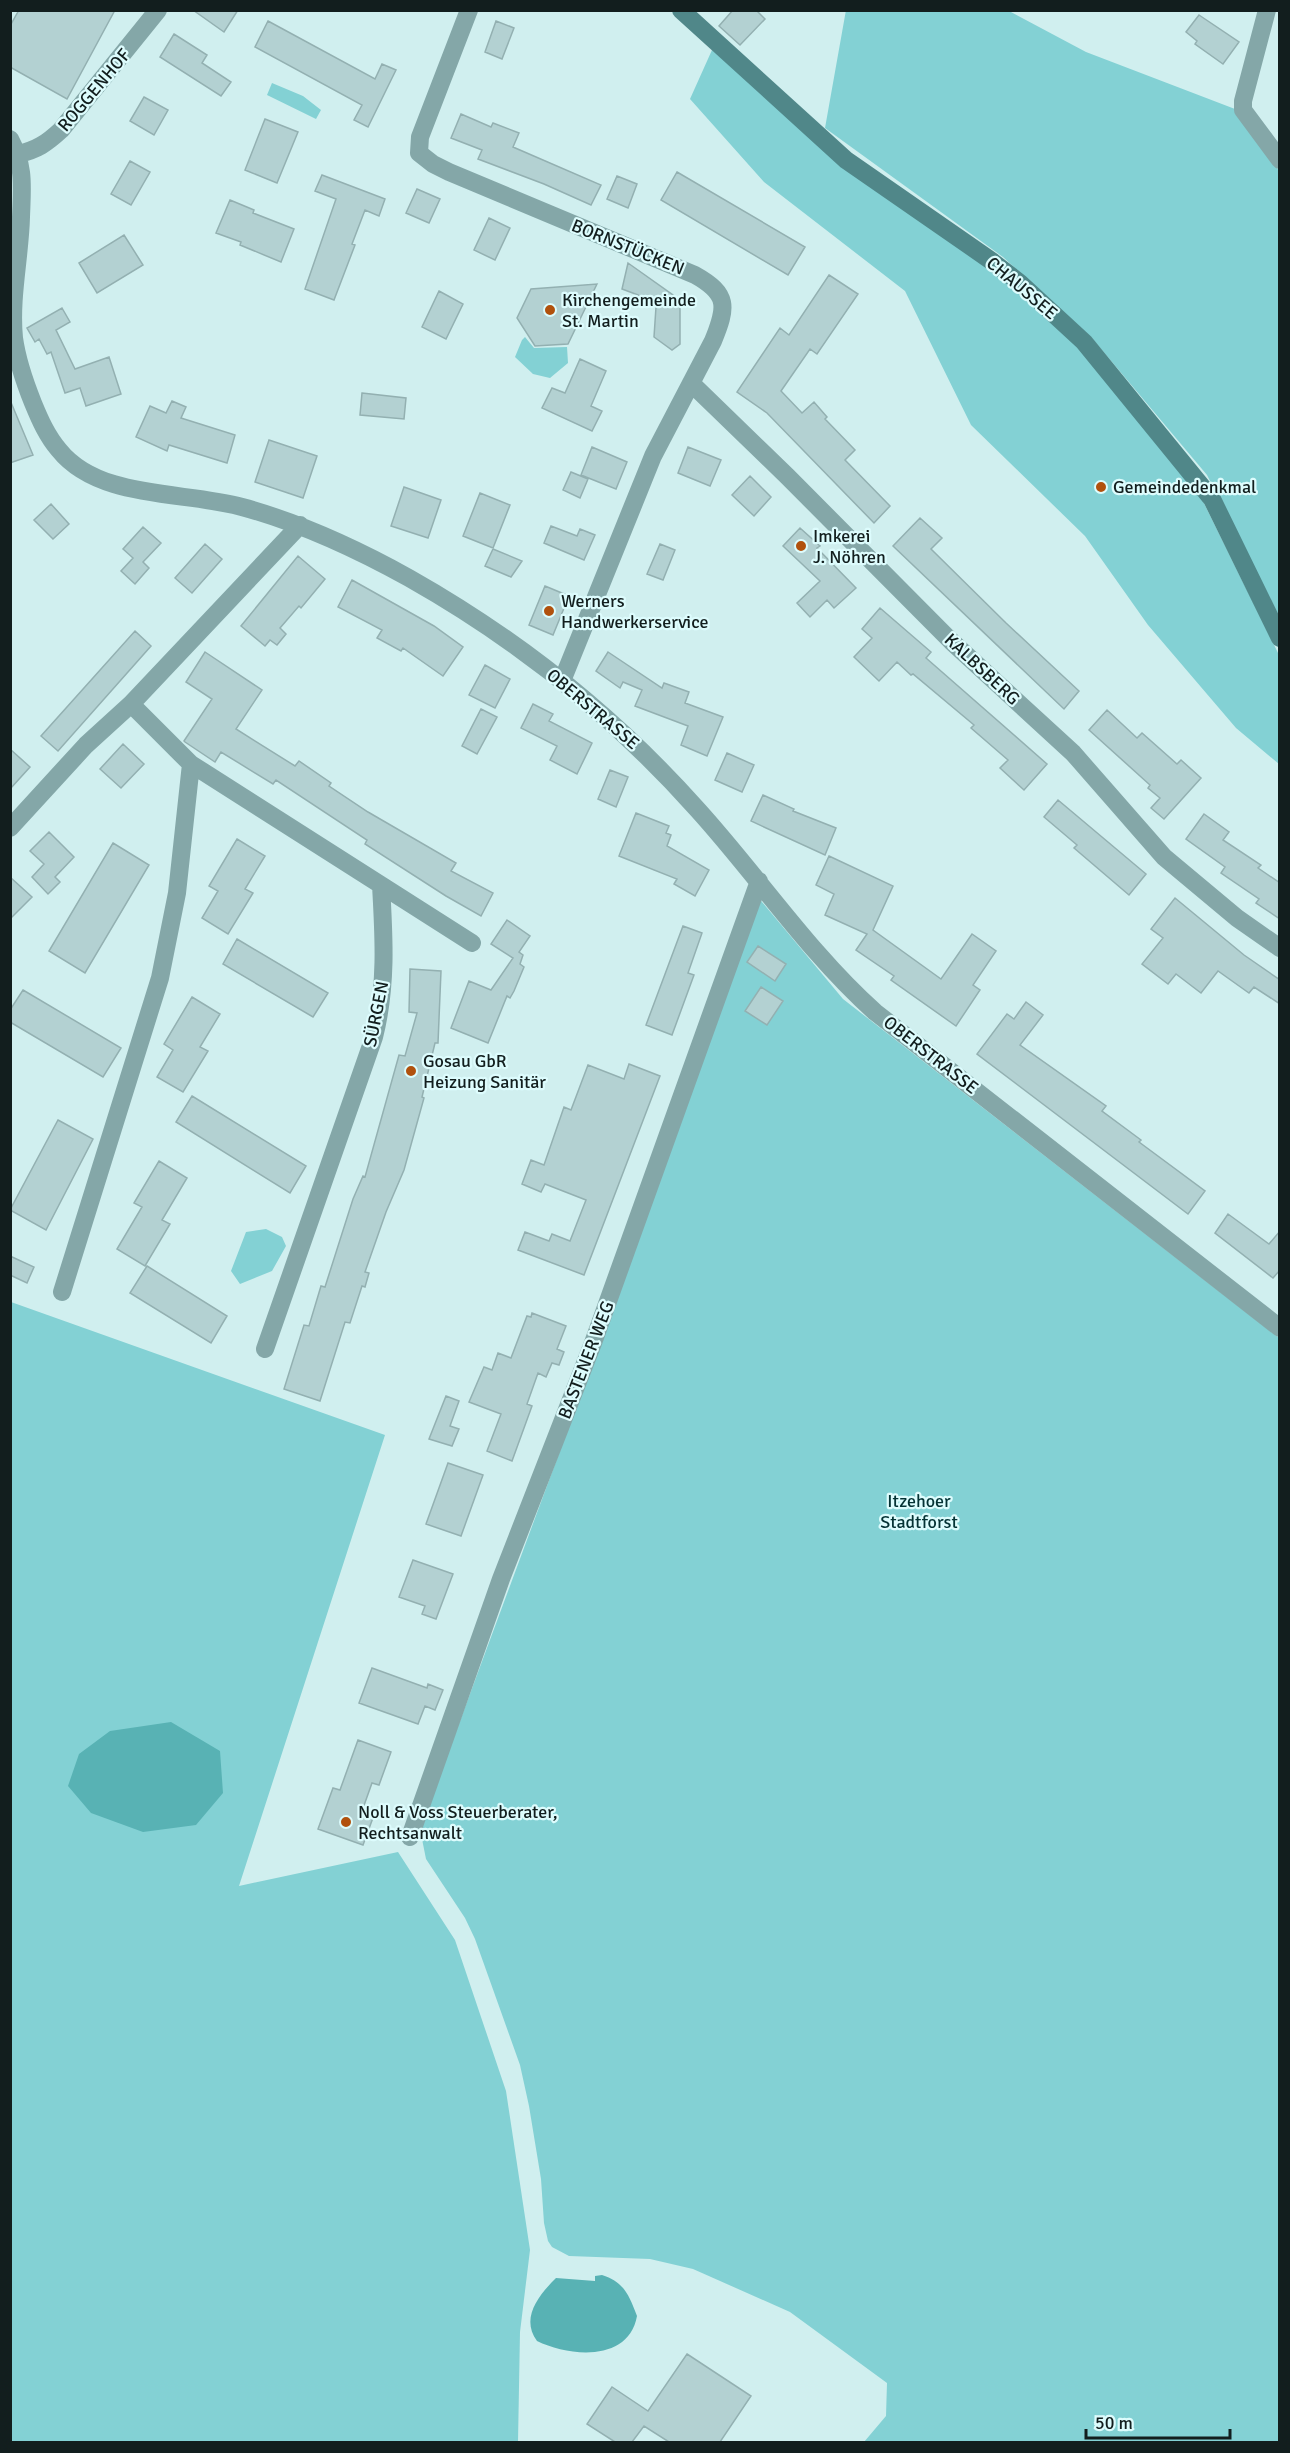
<svg xmlns="http://www.w3.org/2000/svg" width="1290" height="2453" viewBox="0 0 1290 2453" font-family="Signika,sans-serif">
  <style>
    .green { fill: #83d1d4 }
    .water { fill: #58b2b4 }
    .building { fill: #b3d1d2; stroke: #93b0b1; stroke-width: 1.5 }
    .lines { fill: none; stroke-linecap: round; stroke-linejoin: round }
    .street { stroke: #84a7a8; stroke-width: 18 }
    .secondary { stroke: #508789; stroke-width: 18 }
    .poi-dot { fill: #b1510d; stroke: #ddfcfd; stroke-width: 2 }
    .labels { text-anchor: middle; stroke-width: 4.5; stroke-linejoin: round; paint-order: stroke }
    .street-label { font-size: 18px; fill: #121e1e; stroke: #ddfcfd }
    .poi-label { font-size: 18px; fill: #121e1e; stroke: #ddfcfd; text-anchor: start }
    .park-label { font-size: 18px; fill: #043234; stroke: #ddfcfd }
  </style>
  <rect width="100%" height="100%" fill="#d0efef"/>
  <path class="green" d="M846 10 1009 11 1086 52 1235 109 1279 171V616L1207 475 1091 337 1003 257 825 128Z
    M712 50 988 267 1080 347 1194 483 1279 655V764L1236 728 1148 625 1085 536 971 425 905 291 764 182 690 99Z
    M272 83 303 96 321 110 316 119 267 95Z
    M525 337 534 348 567 347 568 363 550 378 533 374 515 357 522 340Z
    M757 896 843 999 1279 1338V2442H864L886 2416 887 2383 790 2312 693 2269 650 2259 569 2256 552 2247 548 2241 544 2223 541 2179 529 2106 520 2065 475 1939 465 1918 426 1859 420 1829 561 1448Z
    M266 1229 282 1237 286 1246 272 1271 240 1284 231 1271 246 1232Z
    M11 1302 385 1435 239 1886 398 1852 455 1940 506 2091 530 2250 520 2332 518 2442H11Z"/>
  <path class="water" d="M171 1722 220 1751 223 1793 196 1825 143 1832 91 1813 68 1786 79 1754 110 1731Z
    M602 2275C624 2282 629 2295 637 2316 629 2362 570 2357 537 2341 520 2318 539 2295 556 2278L595 2281V2276Z"/>
  <path class="building" d="M19 10H115L67 99 10 67V26Z
    M193 10H238L224 32Z
    M733 10H756L765 19 740 45 719 26Z
    M1199 15 1239 42 1223 64 1195 44 1197 41 1186 32Z
    M268 21 375 79 382 64 396 70 368 127 354 120 362 105 255 47Z
    M496 21 514 28 502 59 485 52Z
    M174 34 207 55 202 63 231 82 221 96 160 57Z
    M144 97 168 110 154 135 130 121Z
    M461 114 491 127 493 123 519 133 513 147 601 185 591 205 544 184 478 159 482 150 451 138Z
    M265 119 298 132 277 183 245 170Z
    M130 161 150 172 131 205 111 194Z
    M677 172 805 247 788 275 661 200Z
    M322 175 385 199 379 216 365 210 352 244 355 245 334 300 305 289 336 199 315 191Z
    M617 176 637 184 628 208 607 199Z
    M417 189 440 199 429 223 406 213Z
    M230 200 254 210 253 213 294 229 281 262 240 245 241 242 216 233Z
    M489 218 510 228 495 260 474 250Z
    M124 235 143 265 97 293 79 263Z
    M628 263 680 300V344L672 350 654 337 656 307 638 295 622 289Z
    M829 275 858 294 817 354 810 349 781 391 802 413 814 402 827 417 825 419 855 450 845 460 890 506 874 523 767 413 737 392 780 328 789 335Z
    M597 284 568 344 535 346 517 318 531 289Z
    M439 291 463 304 446 339 422 327Z
    M62 308 70 322 56 330 75 369 109 357 121 394 86 406 80 388 65 393 51 352 47 354 39 339 35 342 27 328Z
    M580 359 606 371 591 406 602 411 592 431 542 408 552 388 565 393Z
    M362 393 406 398 404 419 360 415Z
    M10 400 33 455 10 463Z
    M172 401 186 407 181 418 235 435 227 463 169 445 167 451 136 437 150 406 166 413Z
    M269 440 317 456 303 498 255 482Z
    M592 447 627 462 616 489 581 475Z
    M688 447 721 460 710 486 678 473Z
    M571 472 588 479 580 498 563 490Z
    M750 476 771 497 754 516 732 495Z
    M404 487 441 500 428 538 391 526Z
    M480 493 510 505 493 548 463 536Z
    M51 504 69 524 53 539 34 520Z
    M920 518 942 538 931 549 1006 623 1079 691 1064 709 893 546Z
    M551 526 577 536 580 529 595 535 584 560 544 543Z
    M143 527 161 543 143 562 149 568 135 584 121 571 133 558 123 549Z
    M800 528 820 546 817 548 856 588 834 608 827 600 810 617 797 603 820 581 783 546Z
    M205 544 222 559 192 593 175 578Z
    M660 544 675 550 663 580 647 574Z
    M493 549 522 561 511 577 485 566Z
    M298 556 325 579 301 608 299 606 280 628 286 634 277 645 270 640 265 646 241 626Z
    M352 580 434 626 463 647 443 676 403 648 401 651 377 638 382 630 338 607Z
    M545 586 569 596 553 635 529 625Z
    M880 608 931 652 926 658 1047 764 1024 790 1000 768 1008 760 971 728 974 725 913 674 911 675 897 662 879 681 854 657 872 638 862 629Z
    M135 631 151 646 58 751 41 736Z
    M205 652 262 690 236 729 295 766 299 761 331 783 329 786 368 812 456 863 451 871 493 893 481 916 446 896 365 844 367 840 276 780 273 784 221 752 215 762 185 742 184 741 212 699 186 682Z
    M608 652 662 688 664 683 689 692 685 703 723 717 707 756 681 745 688 726 635 706 642 690 623 682 620 688 596 671Z
    M485 665 510 679 495 708 469 695Z
    M533 704 553 714 549 721 592 743 577 774 550 760 557 746 521 728Z
    M481 709 497 717 477 754 462 746Z
    M1107 710 1137 738 1142 733 1177 764 1181 760 1201 778 1164 819 1151 808 1160 798 1148 788 1150 785 1089 730Z
    M123 744 144 764 121 788 100 769Z
    M10 749 30 767 10 789Z
    M727 753 754 765 742 792 715 780Z
    M610 770 628 777 616 807 598 799Z
    M763 795 794 809 793 811 836 828 825 855 751 821Z
    M1058 800 1146 874 1129 895 1074 848 1077 845 1044 817Z
    M636 813 669 826 666 833 671 835 667 846 709 870 695 896 674 884 677 879 619 856Z
    M1204 814 1229 832 1223 840 1261 865 1258 868 1280 883V919L1256 903 1259 899 1221 873 1225 867 1186 839Z
    M49 832 74 857 55 877 60 882 48 894 32 877 44 864 30 851Z
    M237 839 265 856 245 889 253 893 228 934 202 918 218 891 209 886Z
    M113 843 149 865 85 973 49 951Z
    M829 856 893 886 873 930 941 979 972 934 996 951 973 985 980 990 956 1026 891 980 894 976 856 950 867 934 825 915 834 894 816 885Z
    M10 877 32 897 10 919Z
    M1175 898 1244 955 1280 980V1004L1254 987 1249 993 1218 971 1201 993 1176 974 1168 984 1142 964 1163 938 1151 929Z
    M507 920 530 936 519 952 523 955 520 964 524 967 514 991 510 998 507 996 488 1043 451 1028 469 981 491 990 513 958 491 944Z
    M683 926 702 933 688 973 694 975 672 1035 646 1025Z
    M237 939 328 993 313 1017 223 964Z
    M758 946 786 964 775 981 747 962Z
    M410 969 441 971 438 1043H435L422 1097 424 1098 404 1170 386 1212 365 1272 369 1273 365 1287 362 1286 350 1323 345 1322 320 1401 284 1389 304 1325 309 1326 321 1286 325 1287 353 1199 363 1176 365 1177 399 1055 405 1056 417 1013 409 1012Z
    M761 987 783 1001 767 1025 745 1011Z
    M23 990 121 1048 103 1077 10 1022V1010Z
    M192 997 220 1014 200 1047 208 1051 183 1092 157 1077 173 1050 164 1044Z
    M1026 1002 1043 1015 1020 1045 1106 1106 1102 1111 1141 1140 1139 1142 1205 1191 1188 1214 977 1054 1007 1014 1014 1019Z
    M629 1064 660 1076 584 1275 518 1250 525 1232 549 1241 552 1234 570 1241 586 1200 545 1184 541 1192 522 1184 531 1160 544 1165 564 1107 571 1110 588 1065 624 1079Z
    M192 1096 306 1166 290 1193 176 1122Z
    M58 1120 93 1139 46 1230 10 1210Z
    M159 1161 187 1178 162 1220 170 1224 145 1266 117 1249 142 1207 134 1203Z
    M1228 1214 1269 1244 1280 1231V1270L1273 1278 1215 1233Z
    M10 1256 34 1267 27 1283 10 1275Z
    M147 1266 227 1316 211 1343 130 1293Z
    M532 1313 566 1326 557 1349 564 1352 559 1365 552 1363 546 1377 538 1373 527 1404 532 1406 512 1461 487 1451 501 1414 469 1402 484 1367 492 1370 498 1353 511 1358 527 1316 531 1317Z
    M446 1396 459 1401 450 1426 459 1429 452 1446 429 1439Z
    M448 1463 483 1475 461 1536 426 1524Z
    M413 1560 453 1574 436 1619 422 1614 425 1606 399 1597Z
    M372 1668 427 1688 428 1684 443 1690 435 1710 425 1706 418 1724 359 1703Z
    M358 1740 391 1752 379 1785 372 1783 362 1811 374 1815 363 1845 318 1829 333 1788 340 1790Z
    M687 2354 751 2396 720 2442H669L644 2426 632 2442H615L587 2424 612 2387 648 2411Z"/>
  <g class="lines">
    <path class="street" d="M469 10 420 137 419 153 433 164 449 172 695 275C729 294 727 307 713 341L653 456 562 681
      M1267 10 1243 101V110L1280 160
      M10 139C25 167 22 186 21 217 20 257 10 298 14 338 17 360 25 383 33 403 40 420 47 436 59 450 99 500 185 491 242 507 301 523 355 548 409 578 517 639 615 717 697 809 757 875 808 952 875 1012L1280 1328
      M18 154C37 150 47 143 61 130L158 10
      M691 383 787 476 951 641 1073 753 1164 857 1237 918 1280 948
      M191 764 381 885C384 937 387 986 374 1037L265 1349
      M10 828 86 745 131 704
      M381 885 472 943
      M62 1292 160 978 177 893 191 764 131 704 300 525
      M410 1837 501 1579 593 1343 759 881"/>
    <path class="secondary" d="M681 10 846 160 993 262 1020 283 1084 342 1212 499 1280 638"/>
  </g>
  <g class="poi-dot">
    <circle cx="550" cy="310" r="6"/>
    <circle cx="1101" cy="487" r="6"/>
    <circle cx="801" cy="546" r="6"/>
    <circle cx="549" cy="611" r="6"/>
    <circle cx="411" cy="1071" r="6"/>
    <circle cx="346" cy="1822" r="6"/>
  </g>
  <g class="labels">
    <g class="street-label">
      <text transform="translate(94 90) rotate(-50)" y="6">ROGGENHOF</text>
      <text transform="translate(628 247) rotate(22)" y="6">BORNSTÜCKEN</text>
      <text transform="translate(1022 288) rotate(40)" y="6">CHAUSSEE</text>
      <text transform="translate(982 669) rotate(43)" y="6">KALBSBERG</text>
      <text transform="translate(593 709) rotate(40)" y="6">OBERSTRASSE</text>
      <text transform="translate(376 1014) rotate(-79)" y="6">SÜRGEN</text>
      <text transform="translate(931 1055) rotate(38)" y="6">OBERSTRASSE</text>
      <text transform="translate(586 1360) rotate(-69)" y="6">BASTENER WEG</text>
    </g>
    <g class="poi-label">
      <text x="562" y="306">Kirchengemeinde<tspan x="562" dy="21">St. Martin</tspan></text>
      <text x="1113" y="493">Gemeindedenkmal</text>
      <text x="813" y="542">Imkerei<tspan x="813" dy="21">J. Nöhren</tspan></text>
      <text x="561" y="607">Werners<tspan x="561" dy="21">Handwerkerservice</tspan></text>
      <text x="423" y="1067">Gosau GbR<tspan x="423" dy="21">Heizung Sanitär</tspan></text>
      <text x="358" y="1818">Noll &amp; Voss Steuerberater,<tspan x="358" dy="21">Rechtsanwalt</tspan></text>
    </g>
    <g class="park-label">
      <text x="919" y="1507">Itzehoer<tspan x="919" dy="21">Stadtforst</tspan></text>
    </g>
  </g>
  <rect width="1290" height="2453" fill="none" stroke="#121e1e" stroke-width="24"/>
  <path d="M1086 2429v9h144v-9" fill="none" stroke="#121e1e" stroke-width="3"/>
  <text x="1095" y="2429" font-size="18" fill="#121e1e" stroke="#ddfcfd" stroke-width="4.5" paint-order="stroke">50 m</text>
</svg>
